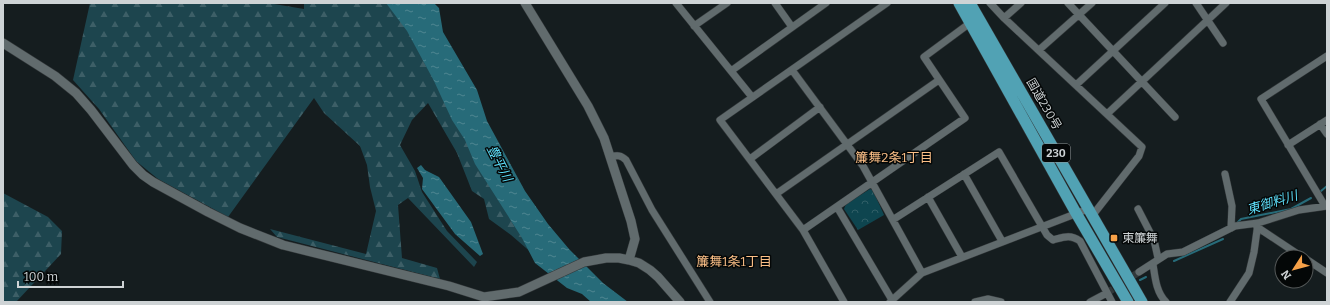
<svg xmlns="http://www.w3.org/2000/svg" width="1330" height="305" viewBox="0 0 1330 305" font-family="Bitter,'Noto Sans JP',serif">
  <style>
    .forest { fill: url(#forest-firs) }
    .park { fill: url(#park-crowns) }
    .water { fill: url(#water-ripples) }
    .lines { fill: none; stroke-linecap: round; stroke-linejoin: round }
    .stream { stroke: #276b79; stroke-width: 2 }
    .minor-tunnel { stroke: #31383a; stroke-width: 7; stroke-dasharray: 7 3.5; stroke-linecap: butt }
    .minor-casing { stroke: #33383a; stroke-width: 8 }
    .tertiary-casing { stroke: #33383a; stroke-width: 10 }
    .trunk-casing { stroke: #33383a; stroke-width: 12 }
    .minor { stroke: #616b6d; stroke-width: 7 }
    .tertiary { stroke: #616b6d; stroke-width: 9 }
    .trunk { stroke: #51a2b4; stroke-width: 11 }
    .poi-dot { fill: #f7a148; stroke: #040707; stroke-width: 1.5 }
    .labels { text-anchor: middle; stroke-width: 3; stroke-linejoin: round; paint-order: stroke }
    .shield { fill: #040707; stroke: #919697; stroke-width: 1 }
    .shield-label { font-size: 11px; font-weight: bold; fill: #ced3d5 }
    .street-label { font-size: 12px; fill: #ced3d5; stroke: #040707 }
    .poi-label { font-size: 12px; fill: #ced3d5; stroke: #040707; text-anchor: start }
    .neighbourhood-label { font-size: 13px; fill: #fbbf87; stroke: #040707 }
    .water-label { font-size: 13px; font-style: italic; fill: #5ddef9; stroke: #040707 }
  </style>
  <defs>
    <pattern id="forest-firs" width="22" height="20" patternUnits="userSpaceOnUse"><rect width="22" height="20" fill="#1d454e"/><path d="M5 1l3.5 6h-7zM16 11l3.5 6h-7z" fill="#3d5f67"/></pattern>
    <pattern id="park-crowns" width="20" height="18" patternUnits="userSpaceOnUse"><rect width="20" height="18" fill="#0e454f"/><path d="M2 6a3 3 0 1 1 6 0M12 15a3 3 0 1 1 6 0" fill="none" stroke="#305f67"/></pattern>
    <pattern id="water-ripples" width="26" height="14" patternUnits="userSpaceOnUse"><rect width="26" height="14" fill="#276b79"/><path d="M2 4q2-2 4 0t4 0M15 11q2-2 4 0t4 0" fill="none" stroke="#4f8691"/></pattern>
  </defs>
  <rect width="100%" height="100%" fill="#151d1f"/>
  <path class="forest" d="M90 3H268L304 9V3H392L548 267 511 235 489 219 484 199 472 191 457 153 428 103 412 120 400 145 415 171 422 192 447 231 477 262 474 267 408 198 398 205 402 258 437 268 440 279 277 237 270 229 366 254 376 211 370 187 367 165 360 146 324 113 314 98 228 217 158 179 136 161 99 109 73 80Z
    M3 193 48 217 62 231 61 254 16 302H3Z"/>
  <path class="park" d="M870 189 873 190 884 215 858 230 844 209 846 204Z"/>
  <path class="water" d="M386 3H434L439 8 443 32 477 90 487 121 525 191 548 224 569 249 603 283 628 302H591L582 294 567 288 535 263 522 238 475 164 465 140 452 120 434 81 407 31Z
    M421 165 425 170 439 177 471 222 483 254 480 256 455 234 422 189 423 178 417 168Z"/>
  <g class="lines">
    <path class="stream" d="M1321 191 1327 186
      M1238 222 1241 219 1291 209 1311 198
      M1174 261 1223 239
      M1140 280 1146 277"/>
    <path class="minor-tunnel" d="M1107 293 1139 272"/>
    <defs>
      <path id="minor" d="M676 3 752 97
        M775 3 792 27
        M990 3 1004 18 1021 3
        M1068 3 1175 117
        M1196 3 1223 43
        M1004 18 1142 147 1139 156 1092 216
        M694 26 727 3
        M1039 50 1092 3
        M792 70 863 166 922 273
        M731 71 826 3
        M1076 85 1165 3
        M1107 114 1226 3
        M1320 124 1327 134
        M1288 145 1327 120
        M610 157C617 155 621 155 626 160L652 210 710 302
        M750 159 820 107
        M964 174 1002 241
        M1225 174 1232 206 1231 228
        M776 194 939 80
        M928 197 962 257
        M1325 206 1261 99 1327 56
        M837 207 892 300
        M1138 209 1154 240 1158 258
        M894 219 999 152 1047 235 1053 240C1064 237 1070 234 1080 241L1112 302
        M1257 227 1302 257
        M803 230 965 118 924 57 970 23
        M1306 259 1327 273
        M1153 264C1155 277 1156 292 1166 302
        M1139 272 1167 254 1183 252 1235 226 1258 223 1299 210 1327 206
        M844 302 803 230 720 120 887 3
        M890 302 922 273 1088 209
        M975 302 988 299 1001 302
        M1090 302 1107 293
        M1230 302 1249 273 1254 252 1258 223"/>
      <path id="tertiary" d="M525 3 588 106 604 138 631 221 635 239 629 260
        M3 43 55 76 76 93 91 110 133 165 143 175 153 182 208 212 240 228 283 245 449 286 484 297 519 292 584 262 606 258H619L629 260 639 263 650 270 658 277 680 302"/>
      <path id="trunk" d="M959 3 1076 213 1128 302
        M970 3 1142 302"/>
    </defs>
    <use href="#minor" class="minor-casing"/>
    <use href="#tertiary" class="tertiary-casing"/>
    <use href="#trunk" class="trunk-casing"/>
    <use href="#minor" class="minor"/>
    <use href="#tertiary" class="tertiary"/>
    <use href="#trunk" class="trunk"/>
  </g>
  <rect class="poi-dot" x="1110" y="234" width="8" height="8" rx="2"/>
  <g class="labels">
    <rect class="shield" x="1042" y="144" width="28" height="18" rx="3"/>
    <g class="shield-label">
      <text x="1056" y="157">230</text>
    </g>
    <g class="street-label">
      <text transform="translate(1044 104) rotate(60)" y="4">国道230号</text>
    </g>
    <g class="poi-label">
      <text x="1122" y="242">東簾舞</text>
    </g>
    <g class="neighbourhood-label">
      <text x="894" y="162">簾舞2条1丁目</text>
      <text x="734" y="266">簾舞1条1丁目</text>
    </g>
    <g class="water-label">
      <text transform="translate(500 163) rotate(63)" y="5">豊平川</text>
      <text transform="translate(1272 202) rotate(-17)" y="5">東御料川</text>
    </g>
  </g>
  <rect width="1330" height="305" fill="none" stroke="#ced3d5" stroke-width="8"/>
  <g transform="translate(1294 269) rotate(234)"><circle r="19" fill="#040707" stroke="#555959"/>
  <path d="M0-3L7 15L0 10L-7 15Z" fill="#f7a148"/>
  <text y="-6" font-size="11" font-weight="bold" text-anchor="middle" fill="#ced3d5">N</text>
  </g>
  <path d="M18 281v6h105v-6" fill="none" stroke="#ced3d5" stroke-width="2"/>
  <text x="24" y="281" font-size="12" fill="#ced3d5" stroke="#040707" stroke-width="3" paint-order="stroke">100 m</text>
</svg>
